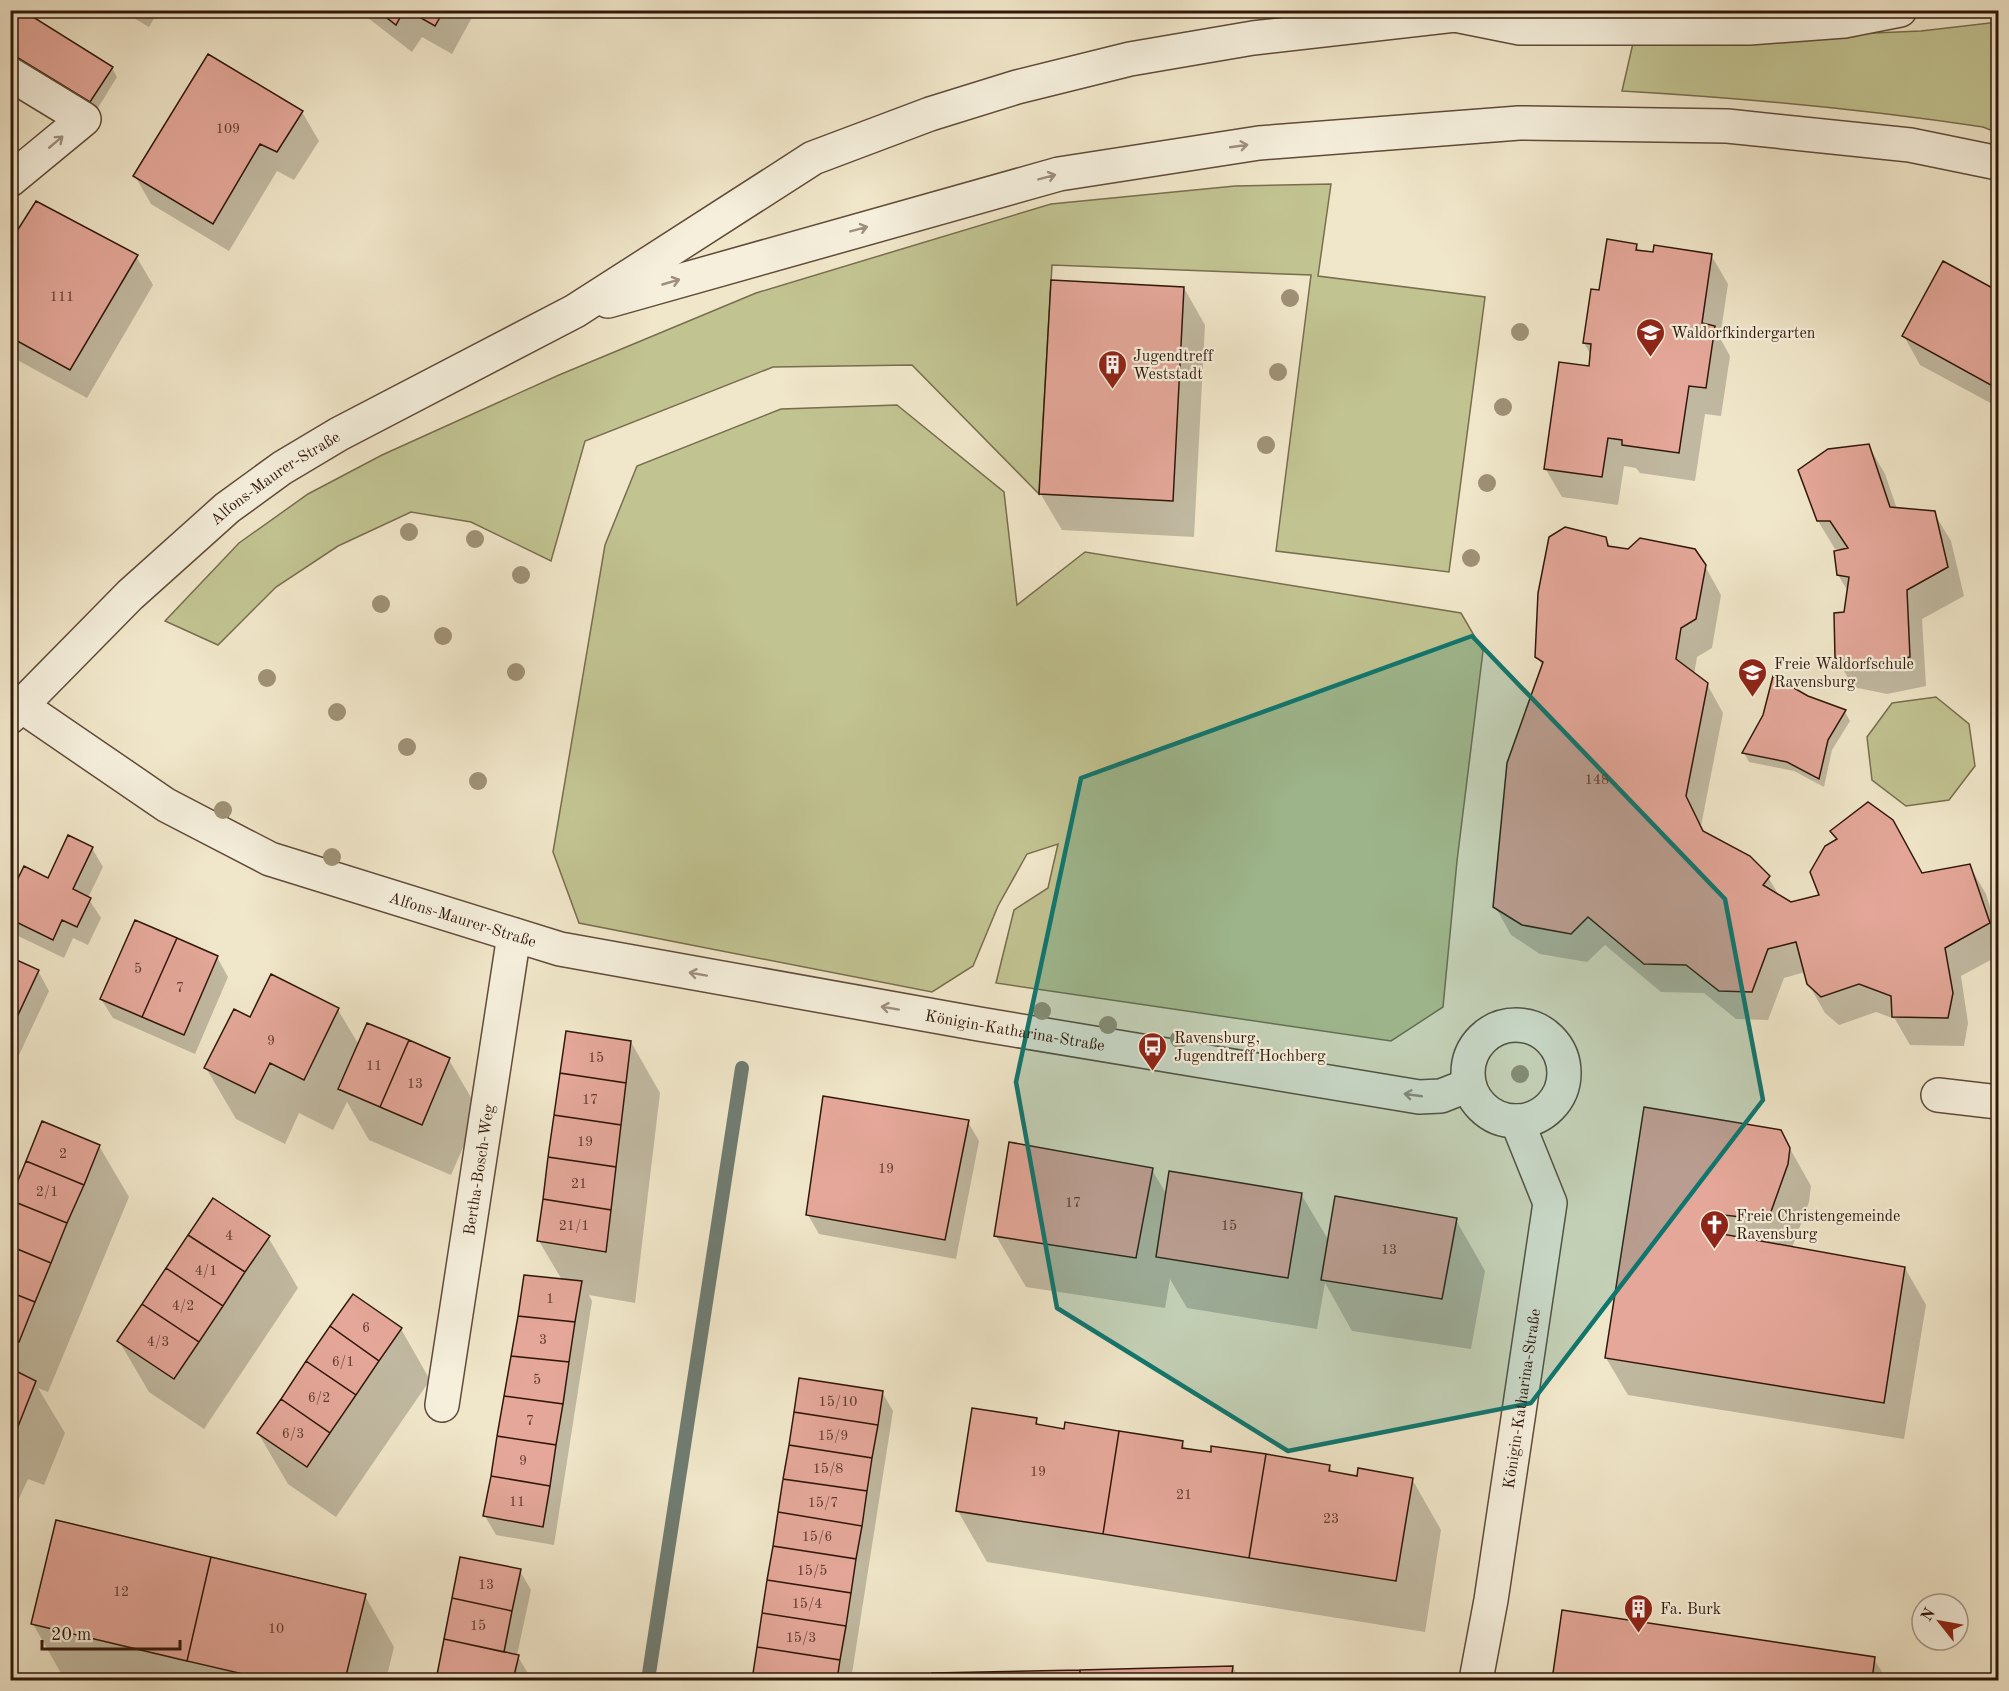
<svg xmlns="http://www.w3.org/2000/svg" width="2009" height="1691" viewBox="0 0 2009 1691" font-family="'Old Standard TT',serif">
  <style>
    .green { fill: #c1c391; stroke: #796d4e; stroke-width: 1.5 }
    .shadow { fill: #0003 }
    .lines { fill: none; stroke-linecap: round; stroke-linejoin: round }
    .stream { stroke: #707c71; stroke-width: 14 }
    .building { fill: #e4a799; stroke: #31170a; stroke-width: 1.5 }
    .minor-casing { stroke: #614b3a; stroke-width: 36 }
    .minor { stroke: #f5efdc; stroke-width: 33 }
    .tree { fill: #9f9176 }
    .oneway { stroke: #9d8e7e }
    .marked { fill: #0f766e; fill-opacity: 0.2; stroke: #0f766e; stroke-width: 4.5; stroke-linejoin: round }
    .labels { text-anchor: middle; stroke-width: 4.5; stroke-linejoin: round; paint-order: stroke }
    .number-label { font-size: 14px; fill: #5e3b2e }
    .poi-label { font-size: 16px; fill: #31170a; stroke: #f5efdc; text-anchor: start }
    .street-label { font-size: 16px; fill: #31170a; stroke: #f5efdc }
  </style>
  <rect width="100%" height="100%" fill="#f0e6c9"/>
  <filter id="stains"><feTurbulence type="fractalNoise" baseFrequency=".00333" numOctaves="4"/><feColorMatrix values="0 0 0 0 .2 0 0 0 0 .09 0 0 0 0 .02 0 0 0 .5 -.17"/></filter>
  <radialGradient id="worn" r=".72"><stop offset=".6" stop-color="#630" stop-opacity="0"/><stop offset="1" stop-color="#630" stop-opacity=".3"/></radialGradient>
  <path class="green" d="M1998 22V133L1983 127C1863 109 1743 98 1622 91L1633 43 1921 31Z
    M1331 184 1318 276 1485 297 1449 572 1276 551 1311 275 1052 265 1039 494 912 365 773 367 585 441 551 561 471 522 411 512 338 546 276 587 218 645 165 621 239 543 308 494 382 455 559 375 756 293 1051 204 1235 186Z
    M897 405 1004 492 1017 605 1085 552 1461 613 1483 651 1457 861 1443 1007 1391 1041 996 983 1014 910 1048 888 1058 844 1027 854 998 906 973 966 932 992 579 923 553 852 605 545 637 466 781 409Z
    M1936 697 1969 724 1975 766 1949 800 1906 806 1872 780 1867 737 1892 703Z"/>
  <path class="shadow" d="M120 10H159L149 27Z
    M363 10H476L452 54 422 37 412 52 368 18Z
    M10 23 112 68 117 77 96 111 10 58Z
    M208 56 302 112 319 141 294 180 277 171 229 251 151 204 135 176Z
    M10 245 136 256 153 285 87 398 10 356Z
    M1636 245 1640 252 1711 255 1728 284 1720 338 1730 356 1721 416 1705 414 1695 481 1640 473 1636 468 1624 466 1618 505 1562 497 1545 468 1590 368 1591 355 1584 343 1601 292Z
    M1943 263 1998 293V407L1920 365 1904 336Z
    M1184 288 1205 325 1194 537 1062 530 1040 493Z
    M1868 445 1885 474 1897 509 1934 513 1951 541 1964 596 1922 619 1926 686 1887 694 1853 687 1837 658 1849 593 1838 575 1842 549H1835L1818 521Z
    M1606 538 1611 548 1705 566 1721 595 1712 648 1697 657 1694 675 1707 684 1723 713 1701 826 1706 834 1768 877 1780 897 1791 904 1821 896 1837 840 1832 832 1922 874 1969 865 1986 894 1998 933V956L1961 976 1968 1023 1964 1046 1910 1045 1895 1019 1876 1012 1839 1025 1825 1013 1808 983 1805 972 1784 978 1768 1020 1736 1019 1704 993 1661 992 1605 945 1587 962 1540 954 1511 935 1495 906 1543 667 1537 657Z
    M1807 698 1845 712 1850 721 1832 750 1824 787 1794 771 1749 762 1744 753Z
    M92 848 103 867 88 898 101 918 88 945 73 938 64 958 14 934 10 928V898L49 880Z
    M217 957 228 977 195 1054 113 1018 101 999Z
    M10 958 38 971 49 991 19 1055 10 1051Z
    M271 976 338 1010 359 1045 368 1025 449 1060 479 1111 451 1175 369 1140 347 1102 333 1130 299 1113 285 1144 236 1119 206 1068 250 1019Z
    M631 1042 660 1093 635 1303 589 1295 592 1301 554 1545 496 1535 485 1516 562 1280 539 1241Z
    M1645 1108 1780 1131 1811 1186 1809 1202 1792 1248 1905 1268 1926 1305 1904 1439 1628 1395 1606 1358Z
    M968 1122 979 1141 956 1259 819 1234 808 1215Z
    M99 1146 129 1197 48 1392 38 1388 65 1433 44 1485 28 1479 10 1518V1201Z
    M1152 1170 1167 1195 1301 1194 1329 1241 1456 1220 1485 1271 1471 1349 1352 1331 1325 1283 1317 1329 1187 1308 1170 1279 1165 1308 1026 1287 996 1236Z
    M268 1237 298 1288 204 1429 149 1392 119 1341Z
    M401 1329 430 1380 336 1517 288 1484 258 1433Z
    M801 1380 882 1392 893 1411 851 1680H753Z
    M1036 1420 1040 1427 1182 1442 1186 1450 1329 1466 1333 1473 1359 1478 1412 1479 1441 1530 1425 1632 987 1562 958 1511Z
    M10 1555 17 1565 10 1579Z
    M462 1559 520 1571 531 1590 517 1655 529 1675 528 1680H437Z
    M365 1596 394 1647 386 1680H86L62 1675 33 1624Z
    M1564 1612 1874 1659 1887 1680H1553Z
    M1233 1667 1240 1680H933V1675Z"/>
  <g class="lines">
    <path class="stream" d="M648 1680 742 1068"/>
  </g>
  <path class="building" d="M17 10H22L113 67 90 102 10 53V21Z
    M377 10H404L396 25Z
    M407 10H444L435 26Z
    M208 54 303 111 277 152 260 144 213 224 133 176Z
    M36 201 138 255 70 370 10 337V242Z
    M1607 239 1637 244 1636 250 1653 252 1654 245 1712 254 1702 323 1715 326 1706 388 1689 386 1679 453 1622 445V440L1608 438 1602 477 1544 469 1559 362 1589 366 1591 344 1583 343 1591 289 1599 290Z
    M1943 261 1998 291V389L1902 336Z
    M1051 280 1184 287 1173 501 1039 494Z
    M1869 444 1890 507 1935 511 1948 567 1907 590 1910 657 1870 666 1835 658 1834 613 1844 612 1849 577 1837 575 1834 551 1848 548 1830 521H1817L1798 470 1828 449Z
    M1565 527 1606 537 1608 546 1628 549 1640 538 1695 549 1706 565 1696 619 1681 628 1676 659 1708 683 1686 796 1703 831 1750 856 1770 876 1763 885 1791 902 1819 895 1810 872 1825 846 1837 839 1830 831 1868 802 1893 820 1922 873 1970 864 1990 923 1945 948 1953 993 1948 1018 1892 1017 1891 996 1859 984 1821 997 1807 984 1796 942 1768 949 1752 992 1719 991 1686 965 1644 964 1588 917 1571 934 1522 925 1493 907 1507 763 1543 662 1535 657 1538 593 1549 537Z
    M1773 676 1808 696 1846 710 1828 740 1819 779 1787 762 1742 753 1763 715Z
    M68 835 93 847 73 889 91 898 77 927 62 920 53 940 10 919V895L24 866 48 878Z
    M135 920 177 938 142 1017 100 999Z
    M177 938 218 956 184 1035 142 1017Z
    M10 957 39 970 10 1032Z
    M271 974 339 1008 304 1080 270 1063 255 1093 204 1068 234 1009 250 1017Z
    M367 1023 409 1040 380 1107 338 1089Z
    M566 1031 631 1041 626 1083 560 1073Z
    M409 1040 450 1058 422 1125 380 1107Z
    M560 1073 626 1083 621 1125 554 1115Z
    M823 1096 969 1120 945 1240 806 1215Z
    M1644 1107 1781 1130 1790 1148 1788 1164 1768 1220 1715 1214 1711 1232 1905 1267 1884 1403 1605 1358Z
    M554 1115 621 1125 616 1167 548 1157Z
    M42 1121 100 1145 84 1185 26 1161Z
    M1009 1142 1153 1168 1136 1258 994 1236Z
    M548 1157 616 1167 611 1210 543 1199Z
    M26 1161 84 1185 67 1223 10 1200Z
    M1169 1171 1302 1193 1288 1278 1156 1257Z
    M1335 1196 1457 1218 1442 1299 1321 1280Z
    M213 1198 270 1236 245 1272 188 1235Z
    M543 1199 611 1210 606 1252 537 1241Z
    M10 1200 67 1223 51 1263 10 1246Z
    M188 1235 245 1272 223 1306 166 1268Z
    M10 1246 51 1263 35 1302 10 1292Z
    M166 1268 223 1306 199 1342 142 1304Z
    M524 1275 582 1281 575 1322 518 1316Z
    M10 1292 35 1302 19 1342 10 1338Z
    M353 1294 402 1328 379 1361 330 1326Z
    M142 1304 199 1342 174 1379 117 1341Z
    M518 1316 575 1322 569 1362 511 1356Z
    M330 1326 379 1361 356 1395 306 1361Z
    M511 1356 569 1362 563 1404 504 1396Z
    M306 1361 356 1395 330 1433 281 1399Z
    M10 1368 36 1381 15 1434 10 1433Z
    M799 1378 883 1391 878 1425 794 1412Z
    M504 1396 563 1404 556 1445 497 1436Z
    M281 1399 330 1433 307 1467 257 1433Z
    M972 1408 1037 1418 1036 1424 1064 1429 1065 1422 1119 1431 1103 1534 956 1511Z
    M794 1412 878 1425 872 1458 789 1445Z
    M1119 1431 1183 1441 1182 1448 1211 1452V1446L1266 1454 1249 1558 1103 1534Z
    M497 1436 556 1445 550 1486 491 1476Z
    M789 1445 872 1458 867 1491 783 1479Z
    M1266 1454 1330 1465 1329 1471 1357 1476 1358 1468 1413 1478 1396 1581 1249 1558Z
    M491 1476 550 1486 543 1527 483 1516Z
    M783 1479 867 1491 862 1526 778 1512Z
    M778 1512 862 1526 856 1559 773 1546Z
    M56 1520 211 1557 187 1661 31 1624Z
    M773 1546 856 1559 851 1593 767 1580Z
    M211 1557 366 1594 345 1680H269L187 1661Z
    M460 1557 521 1569 512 1611 452 1598Z
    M767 1580 851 1593 846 1626 762 1613Z
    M452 1598 512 1611 504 1652 444 1639Z
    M1562 1610 1875 1657 1872 1680H1552Z
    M762 1613 846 1626 840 1660 757 1647Z
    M444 1639 519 1655 513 1680H436Z
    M757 1647 840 1660 837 1680H752Z
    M1233 1666 1231 1680H1080V1670Z
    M1080 1670V1680H932V1673Z"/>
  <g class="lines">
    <defs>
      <g id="minor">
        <path d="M1455 15 1520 28H1749L1844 21 1900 10"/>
        <path d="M10 74 84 119 10 180"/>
        <path d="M608 301 1059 174 1259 143 1519 123 1727 126 1910 145 1998 163"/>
        <path id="s1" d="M20 705 166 805 270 859 560 949 979 1024 1419 1097 1441 1096 1469 1085"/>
        <path id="s2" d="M10 717 130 595 227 508 282 468 339 434 575 311 813 158 930 114 1017 87 1130 59 1253 38 1455 15 1467 10"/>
        <circle cx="1516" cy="1073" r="48"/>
        <path d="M1938 1095 1998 1102"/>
        <path id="s3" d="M442 1405 514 935"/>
        <path id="s4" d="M1476 1680 1491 1600 1550 1203 1517 1121"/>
      </g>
    </defs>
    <use href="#minor" class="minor-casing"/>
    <use href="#minor" class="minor"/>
  </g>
  <g class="tree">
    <circle cx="1290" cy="298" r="9"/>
    <circle cx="1520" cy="332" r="9"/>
    <circle cx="1278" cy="372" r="9"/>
    <circle cx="1503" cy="407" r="9"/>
    <circle cx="1266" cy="445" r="9"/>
    <circle cx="1487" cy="483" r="9"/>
    <circle cx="409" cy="532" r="9"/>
    <circle cx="475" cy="539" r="9"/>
    <circle cx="1471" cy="558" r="9"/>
    <circle cx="521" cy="575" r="9"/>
    <circle cx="381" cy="604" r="9"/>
    <circle cx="443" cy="636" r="9"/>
    <circle cx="516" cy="672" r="9"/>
    <circle cx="267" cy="678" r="9"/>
    <circle cx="337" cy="712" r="9"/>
    <circle cx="407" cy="747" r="9"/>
    <circle cx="478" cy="781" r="9"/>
    <circle cx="223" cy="810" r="9"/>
    <circle cx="332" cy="857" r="9"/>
    <circle cx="1042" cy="1011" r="9"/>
    <circle cx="1108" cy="1025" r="9"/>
    <circle cx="1179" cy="1039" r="9"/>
    <circle cx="1520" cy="1074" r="9"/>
  </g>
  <defs><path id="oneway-shaft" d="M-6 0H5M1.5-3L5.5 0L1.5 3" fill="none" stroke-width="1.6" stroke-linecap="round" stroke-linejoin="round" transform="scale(1.5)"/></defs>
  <g class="oneway">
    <use href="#oneway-shaft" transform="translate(56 142) rotate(-40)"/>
    <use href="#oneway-shaft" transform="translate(1239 146) rotate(-8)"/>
    <use href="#oneway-shaft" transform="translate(1047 177) rotate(-15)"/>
    <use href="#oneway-shaft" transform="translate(859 229) rotate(-15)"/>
    <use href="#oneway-shaft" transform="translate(671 282) rotate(-16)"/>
    <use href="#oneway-shaft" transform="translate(698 974) rotate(-170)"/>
    <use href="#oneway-shaft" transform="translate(890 1008) rotate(-170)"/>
    <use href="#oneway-shaft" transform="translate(1413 1095) rotate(-172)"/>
  </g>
  <path class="marked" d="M1472 636 1725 899 1763 1100 1531 1403 1288 1451 1057 1308 1016 1082 1081 778Z"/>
  <defs>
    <symbol id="school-pin" viewBox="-11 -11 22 30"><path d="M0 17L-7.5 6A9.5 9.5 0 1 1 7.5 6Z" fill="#8f2418" stroke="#f5efdc"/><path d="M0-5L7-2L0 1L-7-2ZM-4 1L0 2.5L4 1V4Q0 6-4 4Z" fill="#fff"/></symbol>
    <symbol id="building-pin" viewBox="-11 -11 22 30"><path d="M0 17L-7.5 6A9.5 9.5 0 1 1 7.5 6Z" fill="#8f2418" stroke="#f5efdc"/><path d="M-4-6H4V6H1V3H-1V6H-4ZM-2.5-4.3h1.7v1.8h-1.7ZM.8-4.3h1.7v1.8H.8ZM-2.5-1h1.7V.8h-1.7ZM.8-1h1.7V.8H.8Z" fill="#fff"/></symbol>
    <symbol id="bus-pin" viewBox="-11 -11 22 30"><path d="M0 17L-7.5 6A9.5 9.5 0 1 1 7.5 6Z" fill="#8f2418" stroke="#f5efdc"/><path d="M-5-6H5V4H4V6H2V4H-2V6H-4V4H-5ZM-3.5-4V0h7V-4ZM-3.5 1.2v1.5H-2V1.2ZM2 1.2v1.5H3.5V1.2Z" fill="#fff"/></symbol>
    <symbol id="church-pin" viewBox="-11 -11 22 30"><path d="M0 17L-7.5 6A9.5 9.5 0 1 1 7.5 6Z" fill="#8f2418" stroke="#f5efdc"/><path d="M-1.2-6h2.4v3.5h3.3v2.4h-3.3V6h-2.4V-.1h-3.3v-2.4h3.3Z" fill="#fff"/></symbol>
  </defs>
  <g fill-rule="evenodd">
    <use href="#school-pin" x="1634" y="316" width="33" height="45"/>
    <use href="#building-pin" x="1096" y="348" width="33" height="45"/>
    <use href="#school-pin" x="1736" y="656" width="33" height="45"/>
    <use href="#bus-pin" x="1136" y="1030" width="33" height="45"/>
    <use href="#church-pin" x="1698" y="1208" width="33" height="45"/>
    <use href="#building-pin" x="1622" y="1592" width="33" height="45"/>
  </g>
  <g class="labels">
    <g class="number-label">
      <text x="228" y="133">109</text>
      <text x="62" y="301">111</text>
      <text x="1597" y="784">148</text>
      <text x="138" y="973">5</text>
      <text x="180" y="992">7</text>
      <text x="271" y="1045">9</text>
      <text x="596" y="1062">15</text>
      <text x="374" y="1070">11</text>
      <text x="415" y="1088">13</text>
      <text x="590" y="1104">17</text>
      <text x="585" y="1146">19</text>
      <text x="63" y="1158">2</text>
      <text x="886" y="1173">19</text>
      <text x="579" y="1188">21</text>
      <text x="47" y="1196">2/1</text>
      <text x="1073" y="1207">17</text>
      <text x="574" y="1230">21/1</text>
      <text x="1229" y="1230">15</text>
      <text x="229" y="1240">4</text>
      <text x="1389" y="1254">13</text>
      <text x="206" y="1275">4/1</text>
      <text x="550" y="1303">1</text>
      <text x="183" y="1310">4/2</text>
      <text x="366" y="1332">6</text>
      <text x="543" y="1344">3</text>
      <text x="158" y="1346">4/3</text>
      <text x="343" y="1366">6/1</text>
      <text x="537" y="1384">5</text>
      <text x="319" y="1402">6/2</text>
      <text x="838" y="1406">15/10</text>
      <text x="530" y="1425">7</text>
      <text x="293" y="1438">6/3</text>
      <text x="833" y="1440">15/9</text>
      <text x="523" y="1465">9</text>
      <text x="828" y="1473">15/8</text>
      <text x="1038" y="1476">19</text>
      <text x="1184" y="1499">21</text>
      <text x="517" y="1506">11</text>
      <text x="823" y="1507">15/7</text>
      <text x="1331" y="1523">23</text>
      <text x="817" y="1541">15/6</text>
      <text x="812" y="1575">15/5</text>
      <text x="486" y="1589">13</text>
      <text x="121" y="1596">12</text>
      <text x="807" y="1608">15/4</text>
      <text x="478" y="1630">15</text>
      <text x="276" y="1633">10</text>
      <text x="801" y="1642">15/3</text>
    </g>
    <g class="poi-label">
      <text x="1671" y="338">Waldorfkindergarten</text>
      <text x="1133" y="361">Jugendtreff<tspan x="1133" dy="18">Weststadt</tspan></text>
      <text x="1774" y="669">Freie Waldorfschule<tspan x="1774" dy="18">Ravensburg</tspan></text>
      <text x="1174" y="1043">Ravensburg,<tspan x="1174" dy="18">Jugendtreff Hochberg</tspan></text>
      <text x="1736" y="1221">Freie Christengemeinde<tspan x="1736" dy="18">Ravensburg</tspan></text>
      <text x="1660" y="1614">Fa. Burk</text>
    </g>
    <g class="street-label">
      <text dy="6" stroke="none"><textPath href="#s2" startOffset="358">Alfons-Maurer-Straße</textPath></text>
      <text dy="6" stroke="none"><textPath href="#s1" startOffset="496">Alfons-Maurer-Straße</textPath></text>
      <text dy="6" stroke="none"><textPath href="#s1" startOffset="1060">Königin-Katharina-Straße</textPath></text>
      <text dy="6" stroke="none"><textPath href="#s3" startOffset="238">Bertha-Bosch-Weg</textPath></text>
      <text dy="6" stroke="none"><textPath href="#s4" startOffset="285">Königin-Katharina-Straße</textPath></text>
    </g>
  </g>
  <rect width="2009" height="1691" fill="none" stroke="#f0e6c9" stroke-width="36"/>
  <rect x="12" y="12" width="1985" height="1667" fill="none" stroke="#31170a" stroke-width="3"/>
  <rect x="18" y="18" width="1973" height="1655" fill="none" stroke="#31170a" stroke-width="1.5"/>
  <g transform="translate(1940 1622) rotate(301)"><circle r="28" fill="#f5efdc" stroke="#a79988" stroke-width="1.5"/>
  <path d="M0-4.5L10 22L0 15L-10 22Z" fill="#8f2418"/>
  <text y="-9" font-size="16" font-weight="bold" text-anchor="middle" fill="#31170a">N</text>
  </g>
  <path d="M42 1640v9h138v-9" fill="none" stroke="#31170a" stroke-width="3"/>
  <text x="51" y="1640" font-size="18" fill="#31170a" stroke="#f5efdc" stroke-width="4.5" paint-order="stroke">20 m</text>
  <rect width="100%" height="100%" filter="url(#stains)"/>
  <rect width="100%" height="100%" fill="url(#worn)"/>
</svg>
